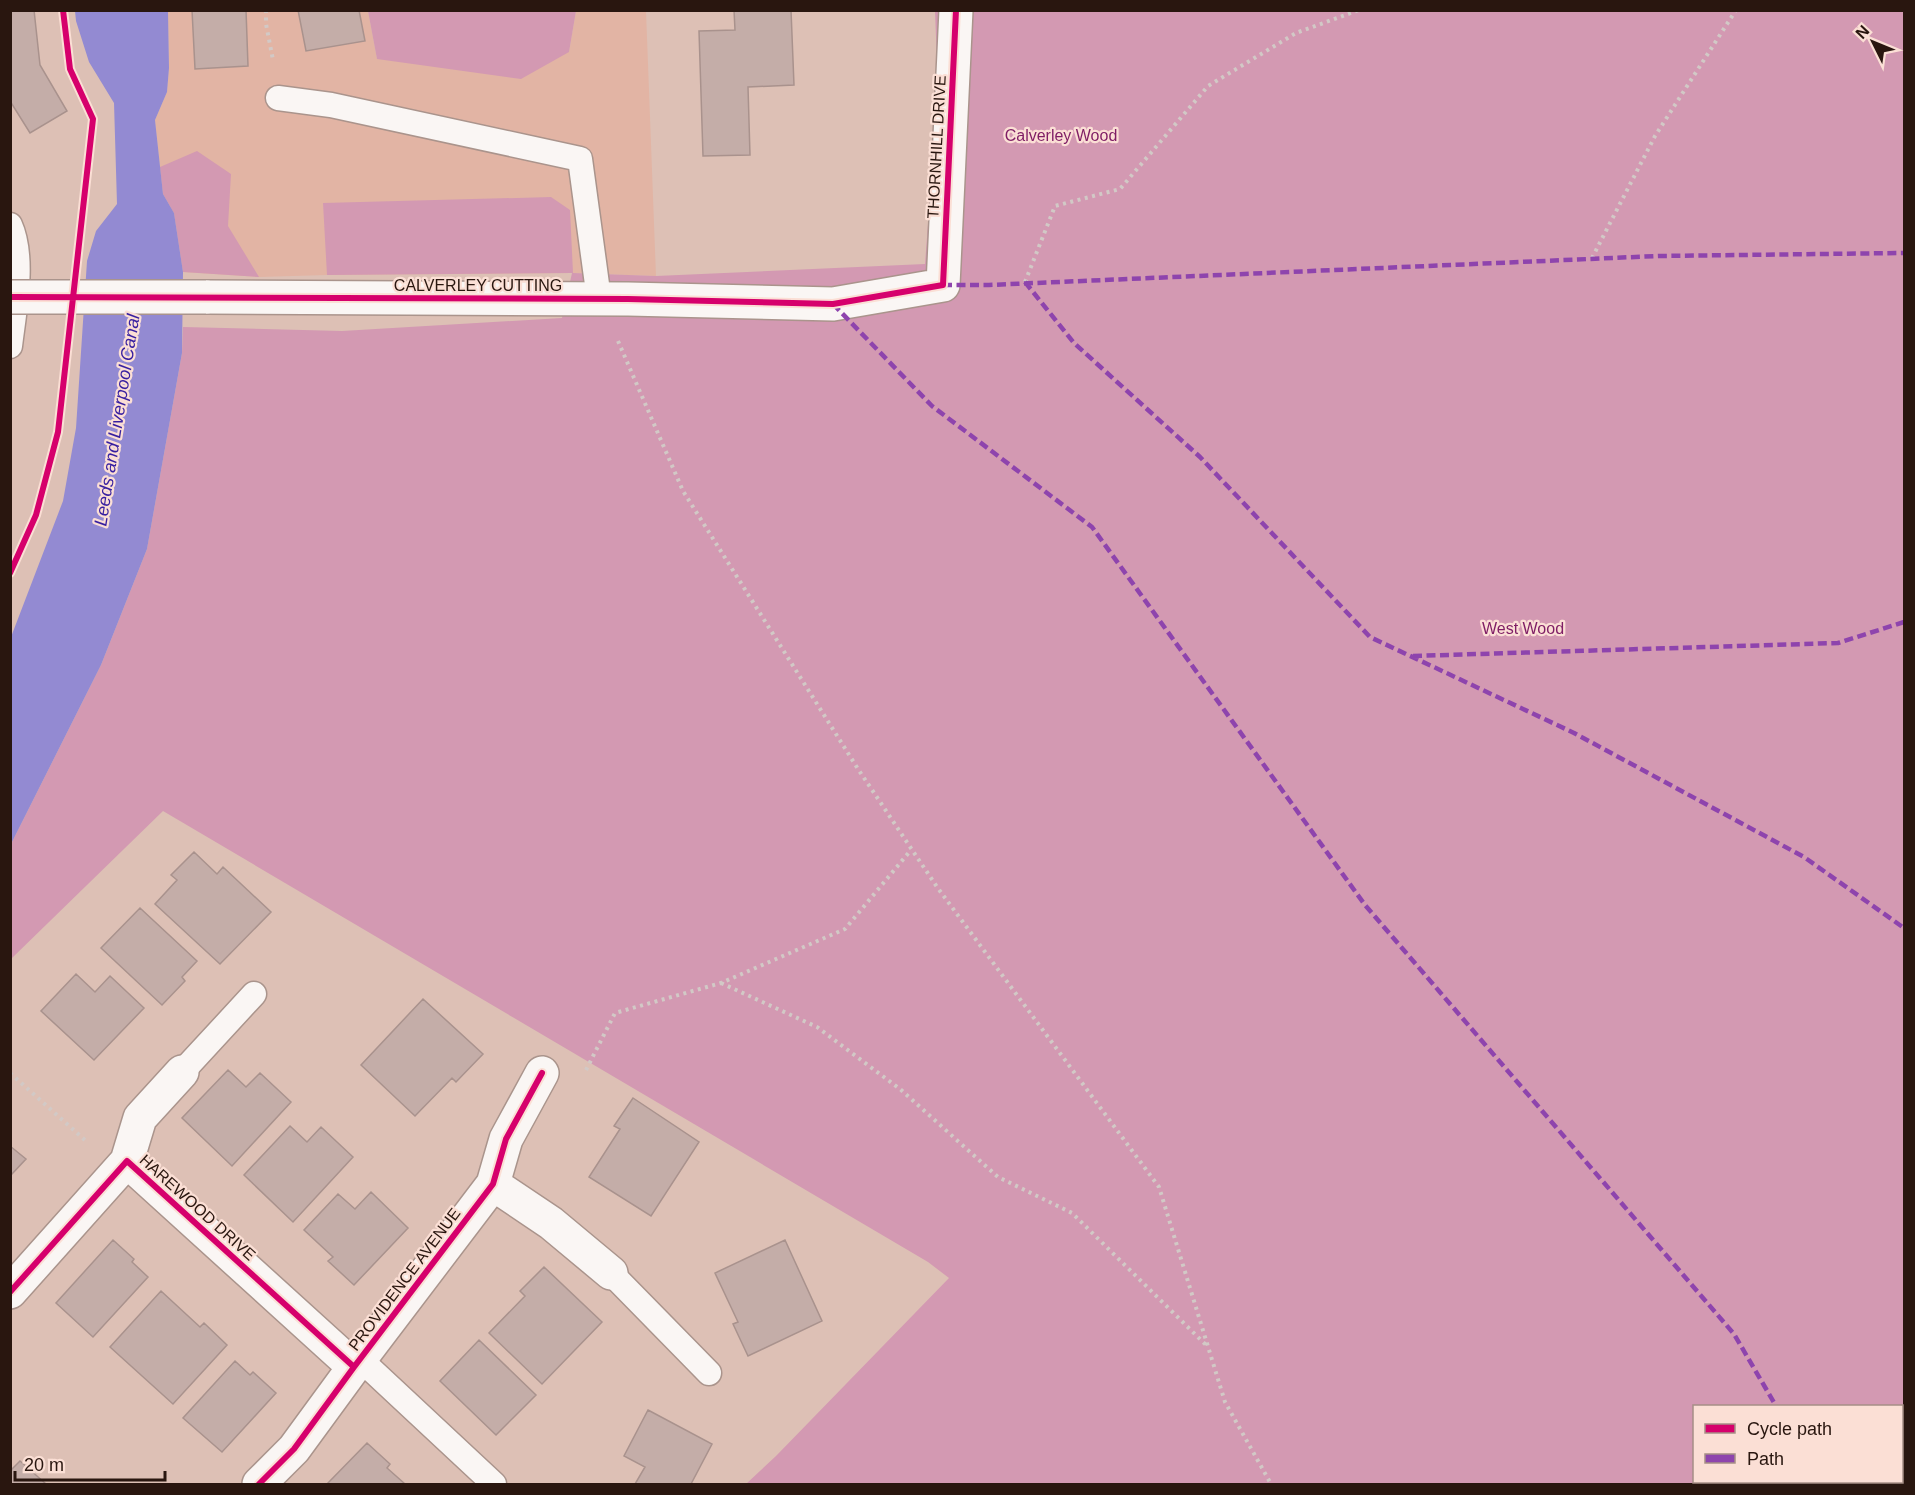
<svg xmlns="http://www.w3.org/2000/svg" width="1915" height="1495" viewBox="0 0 1915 1495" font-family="Helvetica,sans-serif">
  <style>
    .built { fill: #e2b4a4 }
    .green { fill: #d399b2; fill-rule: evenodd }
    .water { fill: #938ad2 }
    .building { fill: #c4ada8; stroke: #a9928d; stroke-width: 1.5 }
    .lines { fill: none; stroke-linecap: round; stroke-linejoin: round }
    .service-casing { stroke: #aa948c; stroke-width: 27 }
    .minor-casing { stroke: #aa948c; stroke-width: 36 }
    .path { stroke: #d2c9c6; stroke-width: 4; stroke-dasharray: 3 4.5; stroke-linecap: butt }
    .service { stroke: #faf6f4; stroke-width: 24 }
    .minor { stroke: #faf6f4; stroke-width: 33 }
    .minor-bridge-casing { stroke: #aa948c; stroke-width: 36; stroke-linecap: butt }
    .minor-bridge { stroke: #faf6f4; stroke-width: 33 }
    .quiet { stroke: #8e44ad; stroke-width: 4.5; stroke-dasharray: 9 4.5; stroke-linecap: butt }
    .cycleway-casing { stroke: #fbdfd5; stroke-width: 10 }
    .cycleway { stroke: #d6006c; stroke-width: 6 }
    .labels { text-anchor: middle; stroke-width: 4.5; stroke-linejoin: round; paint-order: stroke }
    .park-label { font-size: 16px; fill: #7f1d65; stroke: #fbdfd5 }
    .street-label { font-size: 16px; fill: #29160f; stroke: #fbdfd5 }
    .water-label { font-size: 18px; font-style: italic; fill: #371fa0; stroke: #fbdfd5 }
  </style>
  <rect width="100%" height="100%" fill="#ddc0b5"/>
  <path class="built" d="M168 11H368L377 59 569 52 576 11H646L656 276 572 273 327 275 259 277 183 272 174 213 163 194 155 120 167 92 169 68Z"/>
  <path class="green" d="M368 11V10L576 11 569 52 521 79 377 59Z
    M935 11H1904V1484H746L776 1456 949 1278 928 1262 163 811 11 959V844L101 665 147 549 182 353 183 327 342 331 562 318 572 273 327 275 323 203 551 197 570 210 573 273 656 276 925 264 938 90ZM1694 1406H1902V1482H1694Z
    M197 151 231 174 228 226 259 277 183 272 174 213 163 194 160 167Z"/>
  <path class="water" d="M75 11H168L169 68 167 92 155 120 163 194 174 213 183 272 182 353 147 549 101 665 11 844V637L63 501 76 428 87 261 96 231 117 204 114 103 89 62 76 21Z"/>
  <path class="building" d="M10 10H34L40 65 67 111 30 133 10 101Z
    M192 10H246L248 66 195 69Z
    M298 10H359L365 41 306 51Z
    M734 10H791L794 85 748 87 750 155 703 156 699 31 735 30Z
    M194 852 217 874 223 867 271 912 220 964 155 904 177 880 171 875Z
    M140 908 197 961 182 977 185 981 162 1005 101 948Z
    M76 974 95 992 110 976 144 1008 94 1060 41 1011Z
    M423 999 483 1054 456 1082 452 1078 415 1116 361 1065Z
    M228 1070 246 1087 260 1073 291 1102 232 1166 182 1118Z
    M633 1098 699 1142 651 1216 589 1177 620 1129 614 1126Z
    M290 1126 307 1142 321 1127 353 1157 293 1222 244 1175Z
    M10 1146 26 1159 10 1176Z
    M371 1192 408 1228 354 1285 328 1261 333 1257 304 1230 338 1194 355 1209Z
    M113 1240 134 1259 132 1262 148 1277 93 1337 56 1303Z
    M785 1240 822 1321 748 1356 733 1324 738 1322 715 1273Z
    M544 1267 602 1322 542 1384 489 1333 525 1296 520 1291Z
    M161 1291 200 1327 204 1323 227 1345 173 1404 110 1347Z
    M479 1340 536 1395 496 1435 440 1381Z
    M235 1361 250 1375 253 1372 276 1393 222 1452 183 1418Z
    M648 1410 712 1444 691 1484H635L645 1467 624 1456Z
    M367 1443 390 1464 387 1468 405 1484H327Z
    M20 1461 46 1484H10V1471Z"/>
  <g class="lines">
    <defs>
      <path id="service" d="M278 98 331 105 580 159 599 299
        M10 225C25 258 14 311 10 346
        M182 1072 254 994
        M611 1273 709 1373
        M360 1359 494 1484"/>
      <path id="minor" d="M206 297 628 299 833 304 943 285 956 10
        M127 1161 140 1118 182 1072
        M493 1184 551 1223 611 1273
        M10 1292 127 1161 354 1367
        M259 1484 294 1449 354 1367 493 1184 506 1139 542 1073"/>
    </defs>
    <use href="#service" class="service-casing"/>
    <use href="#minor" class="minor-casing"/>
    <path class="path" d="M266 10V24L273 60
      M1592 258 1655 136 1736 10
      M1025 282 1055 206 1120 189 1208 86 1296 33 1359 10
      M618 341 683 491 858 769 937 887 1159 1187 1225 1402 1271 1484
      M721 983 817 1027 900 1089 998 1177 1072 1213 1206 1345
      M586 1070 615 1013 721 983 845 929 911 850
      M10 1073 87 1142"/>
    <use href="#service" class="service"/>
    <use href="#minor" class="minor"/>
    <defs>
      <path id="minor-bridge" d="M10 297H206"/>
    </defs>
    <use href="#minor-bridge" class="minor-bridge-casing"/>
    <use href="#minor-bridge" class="minor-bridge"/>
    <path class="quiet" d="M1025 282 1074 343 1200 457 1370 637 1574 733 1804 857 1904 928
      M943 285H989L1658 256 1904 253
      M833 304 932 406 1092 527 1365 905 1734 1334 1776 1406
      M1413 656 1838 643 1904 622
      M1819 1482 1821 1484"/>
    <defs>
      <path id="cycleway" d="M10 297 628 299 833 304 943 285 956 10
        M10 573 36 515 58 432 93 119 70 69 63 10
        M10 1292 127 1161 354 1367
        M259 1484 294 1449 354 1367 493 1184 506 1139 542 1073"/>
    </defs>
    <use href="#cycleway" class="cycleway-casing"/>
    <use href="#cycleway" class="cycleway"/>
  </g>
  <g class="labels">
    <g class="park-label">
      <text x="1061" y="141">Calverley Wood</text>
      <text x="1523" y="634">West Wood</text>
    </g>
    <g class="street-label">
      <text transform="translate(936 147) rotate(-87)" y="6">THORNHILL DRIVE</text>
      <text x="478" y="291">CALVERLEY CUTTING</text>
      <text transform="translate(198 1207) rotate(42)" y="6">HAREWOOD DRIVE</text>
      <text transform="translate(404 1279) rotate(-53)" y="6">PROVIDENCE AVENUE</text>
    </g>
    <g class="water-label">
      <text transform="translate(117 420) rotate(-81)" y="6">Leeds and Liverpool Canal</text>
    </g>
  </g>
  <rect width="1915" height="1495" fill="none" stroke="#29160f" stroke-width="24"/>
  <rect x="1693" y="1405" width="210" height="78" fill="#fbdfd5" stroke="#a78f86" stroke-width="1.5"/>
  <rect x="1705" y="1424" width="30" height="9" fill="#d6006c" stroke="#a78f86" stroke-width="1.5"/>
  <text x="1747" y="1435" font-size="18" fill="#29160f">Cycle path</text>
  <rect x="1705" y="1454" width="30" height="9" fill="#8e44ad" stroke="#a78f86" stroke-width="1.5"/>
  <text x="1747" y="1465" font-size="18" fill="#29160f">Path</text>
  <g transform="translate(1873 42) rotate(313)" stroke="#fbdfd5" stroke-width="4.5" paint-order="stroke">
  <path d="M0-4.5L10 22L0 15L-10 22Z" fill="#29160f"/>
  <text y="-9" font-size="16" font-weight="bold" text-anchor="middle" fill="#29160f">N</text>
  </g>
  <path d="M15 1471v9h150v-9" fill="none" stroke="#29160f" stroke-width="3"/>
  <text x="24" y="1471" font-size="18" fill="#29160f" stroke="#fbdfd5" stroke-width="4.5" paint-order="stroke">20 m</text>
</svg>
